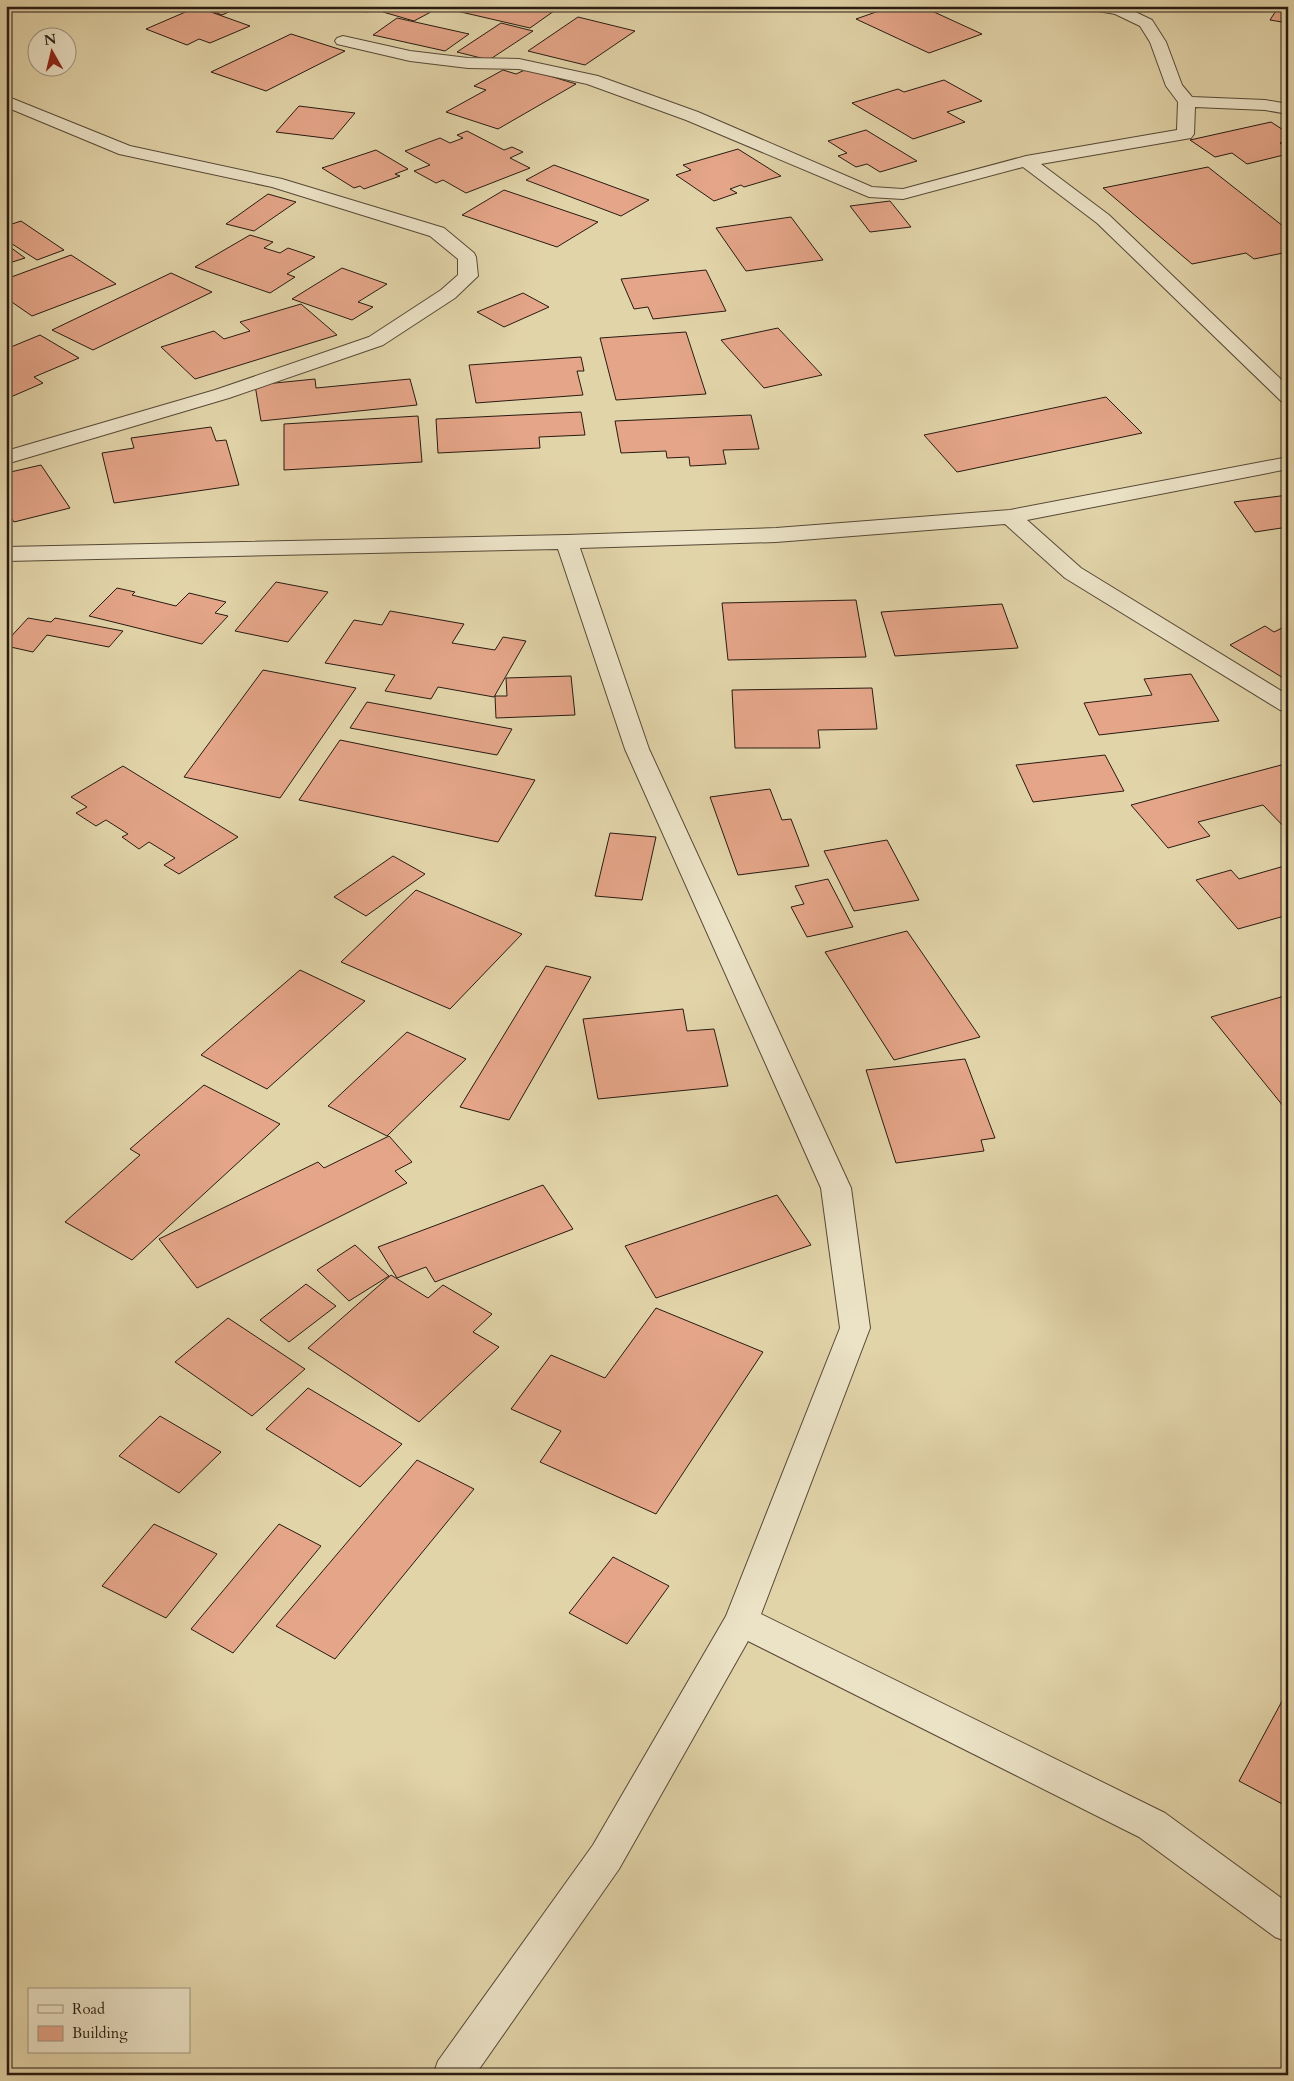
<svg xmlns="http://www.w3.org/2000/svg" width="1294" height="2081" viewBox="0 0 1294 2081" font-family="Cardo,serif">
  <style>
    .building { fill: #e4a588; stroke: #281b11 }
    .lines { fill: none; stroke-linecap: round; stroke-linejoin: round }
    .street-casing { stroke: #564937; stroke-width: 2 }
    .street { fill: #ece3c7; fill-rule: evenodd }
  </style>
  <rect width="100%" height="100%" fill="#e2d4a9"/>
  <filter id="stains"><feTurbulence type="fractalNoise" baseFrequency=".004" numOctaves="4"/><feColorMatrix values="0 0 0 0 .2 0 0 0 0 .09 0 0 0 0 .02 0 0 0 .5 -.17"/></filter>
  <radialGradient id="worn" r=".72"><stop offset=".6" stop-color="#630" stop-opacity="0"/><stop offset="1" stop-color="#630" stop-opacity=".3"/></radialGradient>
  <path class="building" d="M198 6H242L222 15Z
    M349 6H380L366 12Z
    M395 6H442L414 21 383 12Z
    M451 6H532L554 11 530 28 448 9Z
    M893 6H921L982 34 929 53 856 19Z
    M1279 6H1288V23L1270 20Z
    M197 7 250 26 210 43 199 39 187 45 146 29Z
    M578 17 635 31 585 65 528 51Z
    M397 18 469 34 445 51 373 35Z
    M501 23 533 31 489 60 457 52Z
    M291 34 345 51 266 91 211 72Z
    M527 69 576 84 498 129 446 112 486 90 474 86 503 70 516 74Z
    M944 80 982 101 947 112 965 122 913 139 852 103 898 89 904 92Z
    M299 106 355 113 333 139 276 132Z
    M1271 122 1288 133V141L1280 143 1288 148V154L1247 164 1232 153 1215 157 1190 140Z
    M866 130 917 161 880 172 867 164 856 167 838 156 847 153 828 141Z
    M467 131 504 150 512 147 523 152 510 158 530 168 466 193 443 180 436 183 414 171 430 165 405 151 440 138 450 143 463 138 457 135Z
    M738 149 781 176 744 187 741 185 730 189 737 193 714 201 676 175 691 170 683 165Z
    M376 150 408 169 395 174 400 176 364 189 360 186 354 188 322 168Z
    M554 165 649 200 621 216 526 180Z
    M1208 167 1288 230V244L1283 245 1288 249V252L1254 259 1246 253 1192 264 1103 188Z
    M504 190 598 222 557 247 462 215Z
    M268 194 296 202 254 231 226 224Z
    M890 201 911 227 870 232 850 206Z
    M791 217 823 260 746 271 716 228Z
    M21 221 64 250 37 260 6 240V226Z
    M250 235 273 242 264 248 280 253 288 248 315 257 287 274 295 277 270 293 195 267Z
    M6 244 25 258 6 264Z
    M71 255 116 284 32 316 6 298V279Z
    M342 268 387 284 358 302 373 307 352 320 292 299Z
    M706 270 726 311 653 319 648 307 634 309 621 279Z
    M171 273 212 292 93 350 52 330Z
    M523 293 549 307 504 327 477 312Z
    M301 304 337 335 195 379 161 347 214 331 224 339 250 331 240 322Z
    M778 328 822 375 764 388 721 340Z
    M686 332 706 394 616 400 600 338Z
    M40 335 79 358 34 377 43 383 6 399V349Z
    M581 357 584 371H577L583 395 476 403 469 365Z
    M315 379 316 388 410 379 417 405 261 421 255 385Z
    M1106 397 1142 433 957 472 924 435Z
    M581 412 585 435 539 437 540 448 438 453 436 419Z
    M751 415 759 449 723 450 726 464 690 466 689 457 667 458 666 451 621 453 615 421Z
    M418 416 422 462 284 470V424Z
    M211 427 216 441 226 440 239 485 114 503 102 453 134 448 131 438Z
    M41 465 70 508 14 522 6 510V473Z
    M1288 495V527L1255 532 1234 502Z
    M276 582 328 592 288 642 235 631Z
    M117 588 135 592 132 595 176 606 189 593 226 602 215 613 228 616 202 644 89 616Z
    M856 600 866 657 728 660 722 603Z
    M1002 604 1018 648 895 656 881 612Z
    M390 611 464 624 452 643 495 650 503 637 526 641 494 697 438 687 431 699 385 691 395 675 325 663 354 620 382 625Z
    M28 618 51 622 55 618 123 631 109 647 47 635 33 652 6 646V642Z
    M1288 625V681L1230 645 1265 626 1274 632Z
    M263 670 356 688 280 798 184 777Z
    M1191 674 1219 721 1099 735 1084 703 1152 695 1144 679Z
    M571 676 575 715 496 718 495 696H507L506 678Z
    M872 688 877 729 818 730 820 748H735L732 690Z
    M367 702 512 729 497 755 350 728Z
    M340 740 535 780 498 842 299 800Z
    M1105 755 1124 791 1033 802 1016 765Z
    M1285 764 1288 767V831L1263 805 1198 822 1210 836 1168 848 1131 805Z
    M123 766 238 837 179 874 164 865 175 858 149 842 139 849 122 837 128 834 106 820 96 826 76 813 87 807 71 797Z
    M770 789 782 820 791 819 809 866 738 875 710 797Z
    M610 833 656 837 642 900 595 896Z
    M887 840 919 900 854 911 824 851Z
    M393 856 425 874 366 916 334 897Z
    M1288 865V915L1238 929 1196 880 1231 870 1239 879Z
    M828 879 853 927 807 937 791 907 804 904 795 886Z
    M416 890 522 934 450 1009 341 962Z
    M907 931 980 1037 894 1060 825 952Z
    M546 966 591 977 509 1120 460 1107Z
    M300 970 365 1001 267 1089 201 1055Z
    M1288 995V1112L1211 1017Z
    M683 1009 687 1031 714 1029 728 1086 598 1099 583 1019Z
    M407 1032 466 1059 387 1136 328 1106Z
    M965 1059 995 1138 981 1140 984 1151 896 1163 866 1070Z
    M204 1085 280 1124 132 1260 65 1222 140 1155 130 1149Z
    M389 1136 412 1162 395 1171 407 1183 197 1288 159 1239 318 1162 324 1168Z
    M543 1185 573 1229 435 1282 426 1267 397 1278 378 1247Z
    M777 1195 811 1245 656 1298 625 1246Z
    M355 1245 389 1276 349 1301 317 1270Z
    M391 1275 428 1298 443 1285 492 1314 473 1332 499 1347 419 1422 308 1348Z
    M306 1284 336 1306 289 1342 260 1320Z
    M656 1308 763 1352 656 1514 540 1462 561 1431 511 1409 551 1355 605 1378Z
    M228 1318 305 1369 252 1416 175 1362Z
    M308 1388 402 1444 360 1487 266 1429Z
    M160 1416 221 1452 179 1493 119 1456Z
    M417 1460 474 1489 335 1659 276 1626Z
    M154 1524 217 1554 166 1618 102 1586Z
    M279 1524 321 1546 233 1653 191 1629Z
    M613 1557 669 1586 627 1644 569 1613Z
    M1288 1690V1807L1239 1781Z"/>
  <g class="lines">
    <defs>
      <path id="street" d="M1085 6H1123L1152 20 1166 42 1182 85 1192 97 1265 100 1288 104V114L1265 110 1195 107 1194 134 1191 138 1041 164 1109 215 1288 386V403L1281 401 1097 223 1023 167 903 199 869 197 686 120 587 84 519 69 468 68 410 61 337 44 335 41 337 38 343 36 410 51 468 58 519 59 598 76 698 112 872 187 903 189 1026 156 1177 130 1178 102 1166 86 1150 42 1140 26 1115 14 1087 9Z
        M6 96 130 146 282 179 444 228 474 253 476 257 478 276 455 298 383 345 229 398 6 464V451L215 390 369 337 441 290 458 275V259L430 236 272 187 119 154 6 107Z
        M1288 457V469L1027 520 1081 568 1288 695V712L1280 710 1065 578 1005 524 776 542 580 548 649 749 851 1188 870 1328 761 1614 1165 1813 1288 1903V1942L1275 1937 1139 1837 748 1641 619 1869 475 2075H433L438 2061 593 1845 726 1616 840 1328 821 1188 625 749 558 549 6 561V547L567 535 776 528 1010 510Z"/>
    </defs>
    <use href="#street" class="street-casing"/>
    <use href="#street" class="street"/>
  </g>
  <rect width="1294" height="2081" fill="none" stroke="#e2d4a9" stroke-width="25"/>
  <rect x="8" y="8" width="1279" height="2066" fill="none" stroke="#281b11" stroke-width="2.5"/>
  <rect x="12" y="12" width="1269" height="2056" fill="none" stroke="#281b11"/>
  <rect x="28" y="1988" width="162" height="65" fill="#ece3c7" stroke="#9e937e"/>
  <rect x="38" y="2005" width="25" height="8" fill="#ece3c7" stroke="#9e937e"/>
  <text x="72" y="2014" font-size="15" fill="#281b11">Road</text>
  <rect x="38" y="2026" width="25" height="15" fill="#e4a588" stroke="#9e937e"/>
  <text x="72" y="2038" font-size="15" fill="#281b11">Building</text>
  <g transform="translate(52 52) rotate(352)"><circle r="24" fill="#ece3c7" stroke="#9e937e"/>
  <path d="M0-4L9 19L0 12L-9 19Z" fill="#8f2418"/>
  <text y="-8" font-size="14" font-weight="bold" text-anchor="middle" fill="#281b11">N</text>
  </g>
  <rect width="100%" height="100%" filter="url(#stains)"/>
  <rect width="100%" height="100%" fill="url(#worn)"/>
</svg>
